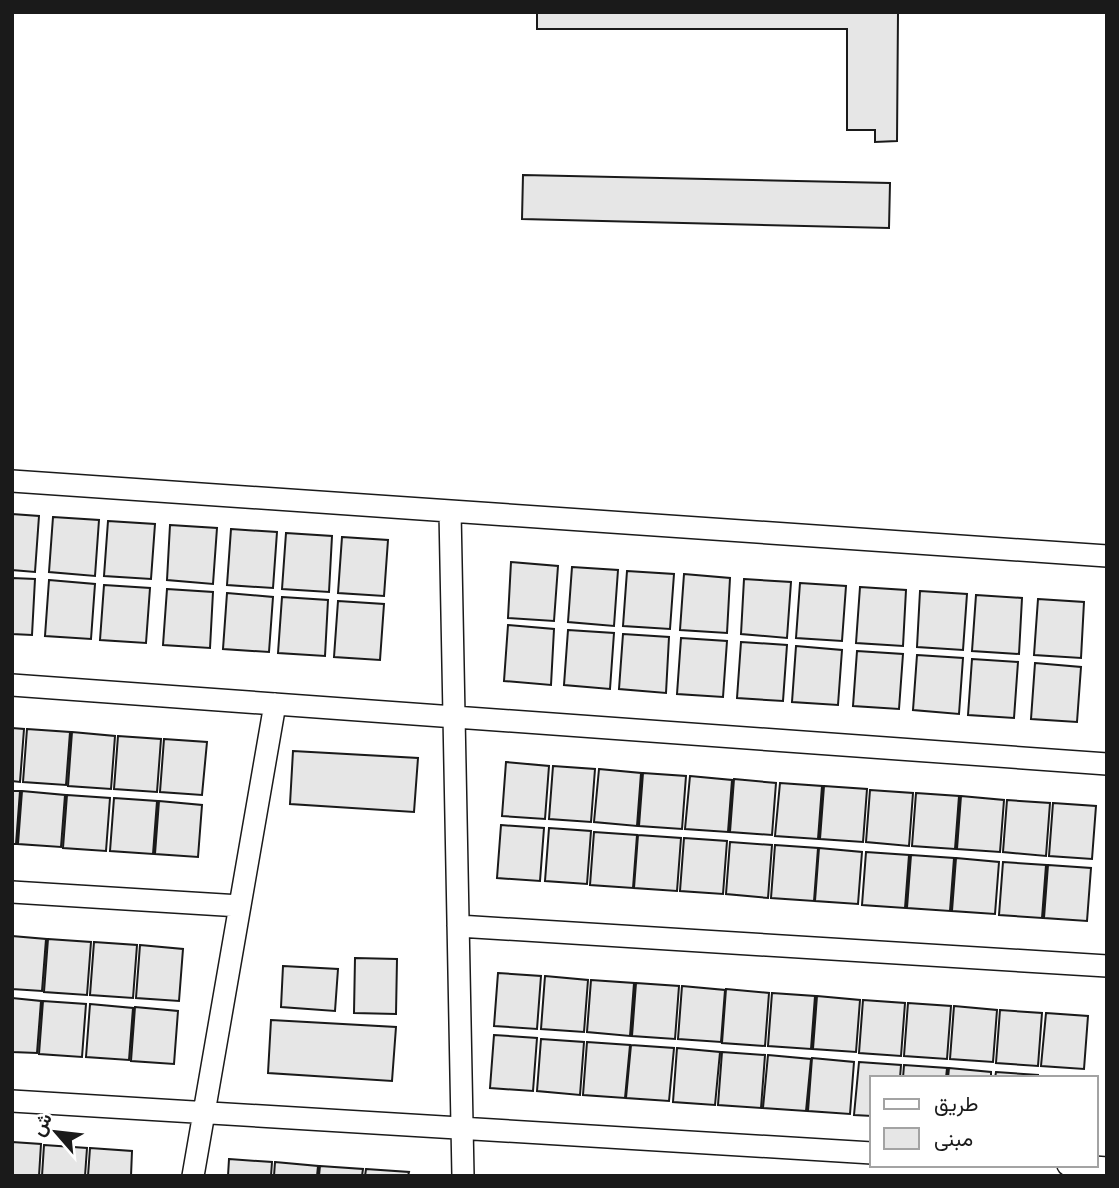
<svg xmlns="http://www.w3.org/2000/svg" width="1119" height="1188" viewBox="0 0 1119 1188" font-family="Figtree,Vazirmatn,sans-serif">
  <style>
    .building { fill: #e6e6e6; stroke: #1a1a1a; stroke-width: 2 }
    .lines { fill: none; stroke-linecap: round; stroke-linejoin: round }
    .street-casing { stroke: #1a1a1a; stroke-width: 24 }
    .street { stroke: #fff; stroke-width: 21 }
  </style>
  <rect width="100%" height="100%" fill="#fff"/>
  <path class="building" d="M537 12H898L897 141 875 142V130H847V29H537Z
    M523 175 890 183 889 228 522 219Z
    M12 514 39 516 35 572 12 570Z
    M53 517 99 520 95 576 49 572Z
    M108 521 155 524 151 579 104 576Z
    M170 525 217 528 213 584 167 580Z
    M231 529 277 532 273 588 227 585Z
    M286 533 332 536 329 592 282 589Z
    M342 537 388 540 384 596 338 593Z
    M511 562 558 566 554 621 508 618Z
    M572 567 618 570 614 626 568 622Z
    M627 571 674 574 670 629 623 626Z
    M684 574 730 578 727 633 680 630Z
    M12 578 35 579 32 635 12 634Z
    M744 579 791 582 787 638 741 634Z
    M49 580 95 584 91 639 45 636Z
    M800 583 846 586 842 641 796 638Z
    M104 585 150 588 146 643 100 640Z
    M860 587 906 590 903 646 856 643Z
    M167 589 213 592 210 648 163 645Z
    M920 591 967 594 963 650 917 647Z
    M227 593 273 597 269 652 223 649Z
    M976 595 1022 598 1019 654 972 651Z
    M282 597 328 600 325 656 278 653Z
    M1038 599 1084 602 1081 658 1034 655Z
    M338 601 384 604 380 660 334 657Z
    M508 625 554 629 551 685 504 681Z
    M568 630 614 633 610 689 564 685Z
    M623 634 669 637 666 693 619 689Z
    M681 638 727 641 723 697 677 694Z
    M741 642 787 645 783 701 737 698Z
    M796 646 842 650 838 705 792 702Z
    M857 651 903 654 899 709 853 706Z
    M917 655 963 658 959 714 913 710Z
    M972 659 1018 662 1014 718 968 715Z
    M1035 663 1081 667 1077 722 1031 719Z
    M12 728 24 729 20 782 12 781Z
    M27 729 70 732 66 785 23 782Z
    M72 732 115 736 111 789 68 786Z
    M118 736 161 739 157 792 114 789Z
    M164 739 207 742 202 795 160 792Z
    M293 751 418 758 414 812 290 804Z
    M506 762 549 766 545 819 502 816Z
    M553 766 595 769 591 822 549 819Z
    M599 769 641 773 637 826 594 822Z
    M643 773 686 776 682 829 639 826Z
    M690 776 732 780 728 832 685 829Z
    M734 779 776 783 772 835 730 832Z
    M780 783 822 786 818 839 775 836Z
    M824 786 867 789 863 842 820 839Z
    M870 790 913 793 909 846 866 842Z
    M12 791H20L16 844H12Z
    M22 791 65 795 61 847 18 844Z
    M916 793 959 796 955 849 912 846Z
    M67 795 110 798 106 851 63 848Z
    M961 796 1004 800 1000 852 957 849Z
    M114 798 157 801 153 854 110 851Z
    M1007 800 1050 803 1046 856 1003 852Z
    M159 801 202 805 198 857 155 854Z
    M1053 803 1096 806 1092 859 1049 856Z
    M501 825 544 828 540 881 497 878Z
    M549 828 591 831 587 884 545 881Z
    M594 832 637 835 633 888 590 885Z
    M638 835 681 838 677 891 634 888Z
    M684 838 727 841 723 894 680 891Z
    M730 842 772 845 768 898 726 894Z
    M775 845 818 848 814 901 771 898Z
    M819 848 862 852 858 904 815 901Z
    M866 852 909 855 905 908 862 905Z
    M911 855 954 858 950 911 907 908Z
    M956 858 999 862 995 914 952 911Z
    M1003 862 1046 865 1042 918 999 915Z
    M1048 865 1091 868 1087 921 1044 918Z
    M12 936 46 939 42 991 12 989Z
    M48 939 91 942 87 995 44 992Z
    M94 942 137 945 133 998 90 995Z
    M140 945 183 949 179 1001 136 998Z
    M355 958 397 959 396 1014 354 1013Z
    M283 966 338 969 335 1011 281 1007Z
    M498 973 541 976 537 1029 494 1026Z
    M545 976 588 980 584 1032 541 1029Z
    M591 980 634 983 630 1036 587 1032Z
    M636 983 679 986 675 1039 632 1036Z
    M682 986 725 990 721 1042 678 1039Z
    M726 989 769 993 765 1046 722 1043Z
    M772 993 815 996 811 1049 768 1046Z
    M817 996 860 1000 856 1052 813 1049Z
    M12 998 41 1001 37 1053 12 1052Z
    M863 1000 905 1003 901 1056 859 1053Z
    M43 1001 86 1004 82 1057 39 1054Z
    M908 1003 951 1006 947 1059 904 1056Z
    M90 1004 133 1008 129 1060 86 1057Z
    M954 1006 997 1010 993 1062 950 1059Z
    M135 1007 178 1011 174 1064 131 1061Z
    M1000 1010 1042 1013 1038 1066 996 1063Z
    M1046 1013 1088 1016 1084 1069 1041 1066Z
    M271 1020 396 1027 392 1081 268 1073Z
    M494 1035 537 1038 533 1091 490 1088Z
    M541 1039 584 1042 580 1095 537 1091Z
    M587 1042 630 1045 625 1098 583 1095Z
    M631 1045 674 1048 669 1101 626 1098Z
    M677 1048 720 1052 715 1105 673 1102Z
    M722 1052 765 1055 761 1108 718 1105Z
    M768 1055 811 1059 806 1111 763 1108Z
    M812 1058 854 1062 850 1114 808 1111Z
    M859 1062 901 1065 900 1078H872V1116L854 1115Z
    M904 1065 947 1068 946 1078H903Z
    M949 1068 991 1072V1078H948Z
    M996 1072 1038 1075V1078H995Z
    M12 1142 41 1144 39 1176H12Z
    M44 1145 87 1148 85 1176H42Z
    M90 1148 132 1151 131 1176H88Z
    M229 1159 272 1162 271 1176H228Z
    M275 1162 318 1166 317 1176H274Z
    M320 1166 363 1169 362 1176H319Z
    M366 1169 409 1172 408 1176H365Z"/>
  <g class="lines">
    <defs>
      <path id="street" d="M12 481 1107 556
        M450 511 463 1176
        M12 685 1107 764
        M12 892 240 906
        M458 926 1107 966
        M12 1101 872 1153
        M1068 1165 1107 1168
        M193 1176 275 704"/>
    </defs>
    <use href="#street" class="street-casing"/>
    <use href="#street" class="street"/>
  </g>
  <rect width="1119" height="1188" fill="none" stroke="#1a1a1a" stroke-width="28"/>
  <rect x="870" y="1076" width="228" height="91" fill="#ffffff" stroke="#a3a3a3" stroke-width="2"/>
  <rect x="884" y="1099" width="35" height="10" fill="#ffffff" stroke="#a3a3a3" stroke-width="2"/>
  <text x="934" y="1111" font-size="21" fill="#1a1a1a">طريق</text>
  <rect x="884" y="1128" width="35" height="21" fill="#e6e6e6" stroke="#a3a3a3" stroke-width="2"/>
  <text x="934" y="1146" font-size="21" fill="#1a1a1a">مبنى</text>
  <g transform="translate(56 1132) rotate(298)" stroke="#ffffff" stroke-width="5" paint-order="stroke">
  <path d="M0-5L12 26L0 18L-12 26Z" fill="#1a1a1a"/>
  <text y="-10" font-size="19" font-weight="bold" text-anchor="middle" fill="#1a1a1a">ش</text>
  </g>
</svg>
